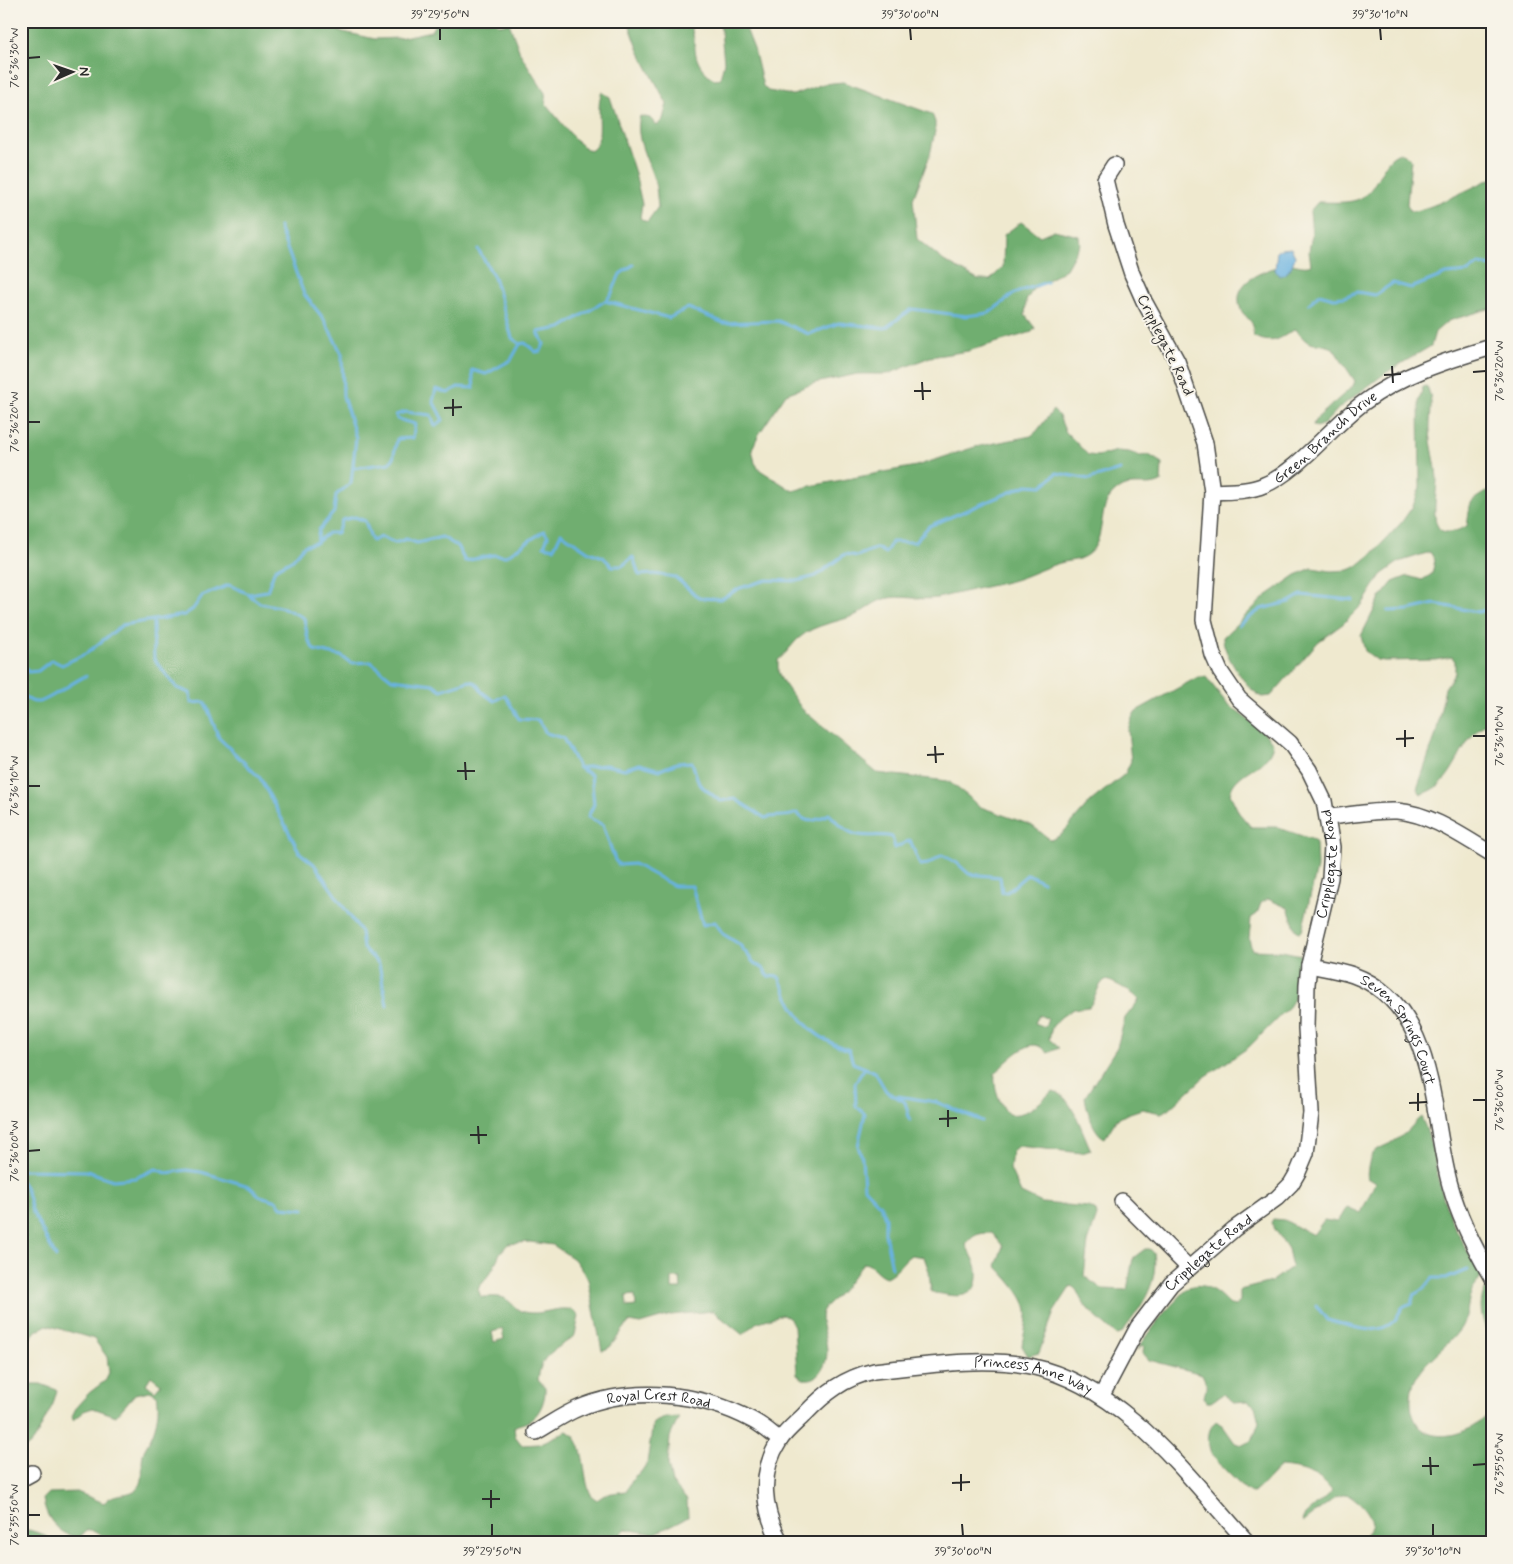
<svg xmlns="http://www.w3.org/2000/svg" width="1513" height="1564" viewBox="0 0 1513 1564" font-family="Mynerve,sans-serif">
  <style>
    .forest { fill: #6fae6f; stroke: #4d6c4d; fill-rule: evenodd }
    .water { fill: #69b2e1; stroke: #4a6e86 }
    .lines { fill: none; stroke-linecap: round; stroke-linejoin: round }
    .stream { stroke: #69b2e1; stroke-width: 3 }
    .minor-casing { stroke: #484844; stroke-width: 18 }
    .minor { stroke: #fff; stroke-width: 15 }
    .ticks { fill: none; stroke: #2b2b2b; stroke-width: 2 }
    .labels { text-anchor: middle; stroke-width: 4; stroke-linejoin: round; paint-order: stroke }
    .street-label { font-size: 15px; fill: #2b2b2b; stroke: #f7f3e8 }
    .neatline { fill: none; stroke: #2b2b2b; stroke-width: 2 }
    .ticks-label { font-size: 12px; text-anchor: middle; fill: #2b2b2b }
  </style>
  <rect width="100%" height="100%" fill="#f7f3e8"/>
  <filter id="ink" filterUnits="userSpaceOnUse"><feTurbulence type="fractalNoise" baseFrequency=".02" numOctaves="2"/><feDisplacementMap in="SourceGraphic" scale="10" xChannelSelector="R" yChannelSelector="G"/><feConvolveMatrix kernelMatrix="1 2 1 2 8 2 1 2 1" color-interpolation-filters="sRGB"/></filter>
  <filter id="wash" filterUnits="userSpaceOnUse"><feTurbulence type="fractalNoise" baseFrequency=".0096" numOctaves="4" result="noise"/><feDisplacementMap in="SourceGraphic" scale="20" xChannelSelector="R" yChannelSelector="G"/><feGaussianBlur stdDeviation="1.12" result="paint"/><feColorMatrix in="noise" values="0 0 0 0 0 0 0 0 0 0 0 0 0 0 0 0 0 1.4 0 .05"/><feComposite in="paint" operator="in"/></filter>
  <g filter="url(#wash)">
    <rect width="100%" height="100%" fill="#efe9cf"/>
    <path class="forest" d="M21 21H239L258 25H312L375 39 399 38 431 31 437 21H495L499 25 509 23 520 53 545 93 546 104 577 142 590 151C607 143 594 108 602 92L610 97 635 173 642 204 640 218 647 222 658 207C657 199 657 190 655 183 649 161 634 139 640 116L650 118 657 126 663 119 667 104 639 51 628 21H689C700 48 687 60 715 80L720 79 724 62 720 21H743L754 49 763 86 768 91 793 95 823 84 843 82 932 114 935 122V131L930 155 913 199 917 239 944 261 978 280H990L1003 267 1004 235 1021 222 1040 236 1054 230 1079 236 1080 244 1066 269 1033 289 1026 301 1025 315 1035 328 1032 332 968 351 930 357 888 374H857L815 383 786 394 759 434 752 449 755 463 760 470 793 491 810 486 916 466 975 447 1031 436 1037 431 1053 410 1059 416 1065 431 1088 455 1098 456 1117 451 1129 452 1140 456 1149 455 1162 463 1161 482C1147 489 1130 480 1117 490 1092 508 1112 547 1079 559 1073 561 1066 561 1060 563 1042 568 1025 578 1007 582 984 587 960 593 937 598 919 601 902 594 884 599 874 602 867 609 858 614 838 623 816 623 799 638 792 644 787 653 778 660V671L781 679 802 709 877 773 948 781 969 797 978 806 1031 825 1051 840 1061 835 1091 801 1125 774 1131 761 1128 730 1132 717 1136 711 1198 677H1206L1228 705 1262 730 1273 743C1270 769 1234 769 1230 794L1239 813 1251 827H1276L1314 840 1316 843 1317 868 1302 931 1299 932 1296 930 1288 908 1268 899 1261 903 1257 914 1251 918 1249 939 1252 950 1282 951 1301 955 1294 999 1289 1007 1249 1047 1202 1079 1169 1109 1161 1113 1142 1109 1127 1114 1116 1120 1105 1138C1093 1133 1087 1110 1085 1097L1117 1047 1125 1018 1139 1000C1136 994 1111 980 1105 980 1096 987 1096 999 1089 1007L1073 1009 1061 1017 1052 1027 1049 1039 1059 1048 1048 1053C1044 1050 1040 1045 1034 1045 1023 1045 1002 1065 995 1074 993 1086 1000 1105 1008 1114 1026 1117 1040 1103 1052 1091 1071 1092 1083 1135 1091 1150L1082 1153 1018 1146 1012 1151 1010 1169 1021 1193 1042 1203 1089 1207 1096 1211 1097 1216 1088 1242 1084 1276 1102 1289 1127 1290 1133 1258 1145 1249H1150L1154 1253C1159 1286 1139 1309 1121 1334L1116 1335C1105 1324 1090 1314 1082 1301 1078 1295 1078 1289 1071 1286L1054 1312 1039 1353 1028 1356 1022 1346C1023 1335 1028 1323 1027 1311 1026 1297 1006 1276 996 1266L1003 1246 992 1233C979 1233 973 1234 966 1245 970 1254 977 1262 977 1271 979 1297 961 1298 942 1294 937 1293 935 1294 931 1291L929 1271 924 1257 911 1255C901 1262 897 1272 886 1277 877 1275 872 1263 863 1263 855 1273 848 1284 839 1294 834 1299 827 1303 823 1310 815 1325 836 1346 822 1370 817 1378 812 1380 803 1379L797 1374 794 1326 790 1319 783 1314 756 1323 743 1335 713 1311 671 1315 640 1324 629 1322 610 1347 602 1351 588 1279 574 1259 553 1245 530 1242 508 1244 500 1253 493 1269 478 1289 481 1297C487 1297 499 1296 504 1298 518 1306 514 1313 535 1313 547 1313 572 1302 579 1316L575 1335C556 1352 541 1351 538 1380L545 1388C546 1399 540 1415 529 1421 524 1424 518 1424 514 1427L515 1436 522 1445 539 1444 567 1431C591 1442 579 1492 597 1500L606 1494 626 1491 635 1476 641 1472 647 1463 653 1423 664 1418 679 1417 670 1437 668 1464 672 1483 687 1500 688 1517 654 1534 626 1529 612 1543H115L91 1530H87L79 1538C58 1534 46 1519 43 1499L49 1493 77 1492 104 1503C115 1490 127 1498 138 1488 146 1480 140 1465 143 1454 144 1449 149 1443 151 1437 157 1425 160 1408 157 1395L150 1391 135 1394 116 1416 93 1408 84 1411 73 1420 72 1416 77 1406 89 1393 106 1380 109 1372 107 1357 94 1339 47 1325 36 1331 21 1350ZM1039 1015 1048 1019 1045 1027 1035 1023ZM672 1278H680L681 1289H672ZM635 1295 636 1306 627 1307 626 1296ZM502 1329 504 1339 494 1342 492 1332ZM151 1376 161 1384 155 1391 146 1384Z
      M1399 153 1406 155 1411 160 1407 204 1410 211C1424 213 1477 185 1492 178V308L1448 321 1435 332 1431 346 1387 372 1339 408 1324 424 1316 427 1313 425 1316 419 1353 386 1355 381 1333 348C1315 340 1310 351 1296 329 1278 339 1275 345 1254 337 1253 333 1253 329 1253 326 1251 319 1244 316 1241 310 1230 281 1264 270 1285 265 1294 262 1303 269 1311 265L1309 251 1312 235 1310 211 1318 202C1331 202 1350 204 1361 198 1379 188 1380 161 1399 153Z
      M1426 386C1435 397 1429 418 1430 432 1431 447 1436 462 1437 478 1437 501 1423 549 1467 526 1472 496 1466 505 1492 488V721C1458 733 1458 787 1421 794L1417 789 1436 734 1445 688 1455 673V661L1452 657 1435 660 1385 661 1377 660 1365 651 1361 636 1380 598 1393 582 1408 576 1422 580 1432 574 1435 560 1430 552 1399 562 1381 575 1362 605 1344 623 1318 642 1271 696 1263 697C1248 692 1222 653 1223 637L1266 596 1296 575 1312 568 1331 571 1349 570 1357 566 1374 552 1401 523 1413 506 1420 487 1419 401 1423 387Z
      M1421 1117C1434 1142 1436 1177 1445 1203 1453 1229 1469 1252 1481 1276 1479 1282 1474 1287 1471 1293 1467 1305 1468 1318 1460 1329 1444 1352 1413 1365 1411 1396 1408 1451 1467 1442 1492 1410V1493L1485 1500 1486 1506 1492 1512V1543H1358C1362 1539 1369 1532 1371 1527 1375 1515 1356 1497 1346 1494L1336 1497 1303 1522 1302 1521 1304 1516 1332 1491C1320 1474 1300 1468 1280 1467 1273 1472 1258 1492 1252 1493 1246 1493 1214 1459 1211 1453 1207 1443 1207 1428 1216 1421L1223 1426 1235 1443 1243 1445 1252 1441 1259 1422 1255 1406 1248 1401 1234 1402 1223 1394 1211 1402H1207L1204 1397 1207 1385 1202 1374 1149 1360 1143 1353 1144 1345 1137 1350 1164 1313 1189 1287C1206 1281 1218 1293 1230 1305L1236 1306 1240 1301V1290L1271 1282 1292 1267 1288 1249 1271 1223 1273 1219 1284 1220 1313 1235 1324 1220 1338 1222 1347 1207 1361 1213 1375 1183 1367 1178C1369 1141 1382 1153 1404 1134 1411 1129 1414 1122 1421 1117Z
      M1486 1289 1492 1291V1344C1485 1327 1475 1306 1486 1289Z
      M21 1384H41L57 1390 53 1404 34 1441 21 1452Z
      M29 1530 45 1535 52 1543H21V1531Z"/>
    <path class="water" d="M1281 249 1291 248 1295 256C1293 265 1289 275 1279 276L1275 270 1277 251Z"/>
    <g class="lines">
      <path class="stream" d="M279 227 304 294 323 318 342 354 343 396 356 438 351 483 336 495 334 512 319 530 317 542
        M478 249 494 277 512 338 520 344
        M605 301 669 318 688 308 724 323 778 321 809 334 839 323 885 328 912 309 966 316 989 313 1015 293 1047 282
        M1309 304 1319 294 1334 298 1344 297 1357 292 1375 295 1393 283 1411 288 1446 274 1468 272 1479 264 1492 266
        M520 344 525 343 536 352 541 351 544 344 538 332 561 328 605 301 611 295 620 274 633 265
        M354 468 389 463 393 459 397 439 413 438 415 424 397 419 396 415 405 412 431 415 435 426 443 420 433 401 436 389 448 393 458 387 474 388 472 370 486 374 511 360 520 344
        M249 595 260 603 284 608 304 618 308 639 314 650 341 656 351 663 371 662 392 679 433 684 441 690 469 681 476 683 482 692 494 701 505 695 519 719 538 720 546 733 563 738 579 768 591 775 594 804 588 817 603 825 615 860 619 865 634 864 674 886H692L703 925 715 922 723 934 739 944 754 963 764 969 768 976 779 977C794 1015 809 1037 849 1050L853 1063 875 1072 886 1091 905 1102 910 1120
        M1388 611 1409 610 1435 604 1478 612 1492 608
        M153 621 154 659 177 688 190 693 191 703 205 702 219 738 260 778 300 853 314 864 361 932 363 948 379 964 387 1005
        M1239 625 1261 609 1289 602 1301 595 1353 600
        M21 660 28 672 38 671 52 660 62 665 87 653 122 625 184 615 193 609 202 596 229 585 249 594 267 591 275 569 293 559 304 546 317 542 328 533H337L342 520 355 517 365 521 372 541 381 537 395 543 406 539 417 543 442 537 457 546 465 561 493 555 506 556 544 531 548 536 544 546 554 548 561 533 589 552 603 557 612 566H622L633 557 639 575 654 574 675 577 699 598 721 599 740 588 767 580 797 581 816 576 845 554 857 556 877 548 885 553 892 542H915L929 526 1027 485 1042 486 1057 473 1089 479 1120 470
        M21 694C27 698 31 703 38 702 47 702 73 681 86 676
        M579 768 605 765 625 769 639 764 660 770 677 763 692 762 699 784 720 801 735 799 765 818C776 815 787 818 797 813 808 826 816 820 829 814 838 823 846 833 859 835 870 837 880 834 892 837L895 848 910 840 920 865 928 864 942 855 957 863 969 874 1000 877 1002 892H1007L1028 874 1043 882
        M864 1069 855 1083 856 1106 865 1114 858 1146 862 1158 864 1188 881 1206 885 1218V1234L892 1268
        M897 1096 936 1102 982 1121
        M21 1170 87 1171 113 1180 135 1178 156 1169 167 1173 186 1170 201 1172 249 1186 260 1196 277 1201 281 1207 304 1209
        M21 1181 26 1188 32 1211 56 1257
        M1316 1305 1327 1320C1347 1324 1375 1339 1394 1321 1398 1317 1399 1312 1402 1308 1404 1305 1410 1304 1412 1303L1415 1294 1424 1289 1433 1278H1448L1467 1270"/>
    </g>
  </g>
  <g filter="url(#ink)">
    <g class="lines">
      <defs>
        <g id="minor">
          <path id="s1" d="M1212 492C1229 491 1248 492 1264 485 1296 473 1334 424 1363 403 1400 375 1448 360 1492 347"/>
          <path d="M1328 817C1351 815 1374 810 1397 811 1432 814 1463 837 1492 854"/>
          <path id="s2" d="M1309 965C1324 968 1339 970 1353 975 1438 1006 1430 1114 1450 1185 1459 1218 1475 1249 1492 1278"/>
          <path d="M1122 1201 1188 1267"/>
          <path id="s3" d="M1102 1395 1138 1327 1171 1284 1234 1229 1277 1198 1291 1184 1298 1172 1306 1153 1311 1113 1306 1028 1307 984 1309 965 1330 878 1332 847 1324 801 1309 770 1290 743 1239 699 1220 671 1213 655 1204 620 1212 492 1205 443 1177 361 1144 301 1132 274 1116 225 1105 179 1114 165"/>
          <path id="s4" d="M536 1432C550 1424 564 1414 579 1408 633 1385 701 1393 752 1420 762 1425 771 1433 780 1440"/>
          <path d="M21 1479 32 1473"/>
          <path id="s5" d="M781 1543C763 1511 758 1473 780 1440 786 1431 796 1423 804 1415 825 1393 844 1378 874 1371 921 1366 984 1356 1030 1366 1124 1386 1187 1476 1248 1543"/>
        </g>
      </defs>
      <use href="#minor" class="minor-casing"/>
      <use href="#minor" class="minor"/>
    </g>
  </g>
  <path class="ticks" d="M440 28V40M910 28 911 40M1380 28 1381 40M28 58 40 57M1392 366 1393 383M1473 372 1486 371M1384 375 1401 374M922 382 923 400M914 391H931M453 399V416M444 408 462 407M28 422H40M1405 730V747M1473 736H1486M1396 739 1414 738M935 746 936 763M927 755 944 754M465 762 466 780M457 771H475M28 786H40M1418 1093V1111M1473 1100H1486M1409 1103 1427 1102M948 1110V1127M939 1119 957 1118M478 1126 479 1144M470 1135H487M28 1151 40 1150M1430 1457 1431 1475M1473 1465 1486 1464M1422 1466H1439M961 1474V1491M952 1483 970 1482M491 1490V1508M482 1499H500M28 1515H40M492 1524V1536M962 1524 963 1536M1433 1524V1536"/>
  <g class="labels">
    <g class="street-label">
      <text transform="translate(1166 345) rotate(64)" y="5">Cripplegate Road</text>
      <text dy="5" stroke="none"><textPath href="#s1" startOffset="131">Green Branch Drive</textPath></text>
      <text dy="5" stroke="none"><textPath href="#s3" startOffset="614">Cripplegate Road</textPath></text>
      <text dy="5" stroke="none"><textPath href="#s2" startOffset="120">Seven Springs Court</textPath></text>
      <text dy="5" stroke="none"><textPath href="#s3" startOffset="180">Cripplegate Road</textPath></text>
      <text dy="5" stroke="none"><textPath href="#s5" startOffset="389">Princess Anne Way</textPath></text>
      <text dy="5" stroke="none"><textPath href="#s4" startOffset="131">Royal Crest Road</textPath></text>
    </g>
  </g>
  <rect width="1513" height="1564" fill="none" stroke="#f7f3e8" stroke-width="55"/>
  <g transform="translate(72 72) rotate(88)" stroke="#f7f3e8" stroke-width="4" paint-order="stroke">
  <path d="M0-4L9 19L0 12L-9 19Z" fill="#2b2b2b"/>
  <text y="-8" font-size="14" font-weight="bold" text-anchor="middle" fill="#2b2b2b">N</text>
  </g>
  <rect x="28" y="28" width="1458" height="1508" class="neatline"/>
  <g class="ticks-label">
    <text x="440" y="18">39°29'50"N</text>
    <text x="910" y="18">39°30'00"N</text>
    <text x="1380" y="18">39°30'10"N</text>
    <text transform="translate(14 58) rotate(-90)" y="4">76°36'30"W</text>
    <text transform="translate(1499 371) rotate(-90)" y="4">76°36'20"W</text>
    <text transform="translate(14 422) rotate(-90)" y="4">76°36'20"W</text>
    <text transform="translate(1499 736) rotate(-90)" y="4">76°36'10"W</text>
    <text transform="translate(14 786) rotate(-90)" y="4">76°36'10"W</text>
    <text transform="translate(1499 1100) rotate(-90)" y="4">76°36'00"W</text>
    <text transform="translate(14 1151) rotate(-90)" y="4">76°36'00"W</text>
    <text transform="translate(1499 1464) rotate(-90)" y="4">76°35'50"W</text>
    <text transform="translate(14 1515) rotate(-90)" y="4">76°35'50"W</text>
    <text x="492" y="1555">39°29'50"N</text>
    <text x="963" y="1555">39°30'00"N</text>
    <text x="1433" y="1555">39°30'10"N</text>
  </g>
</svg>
